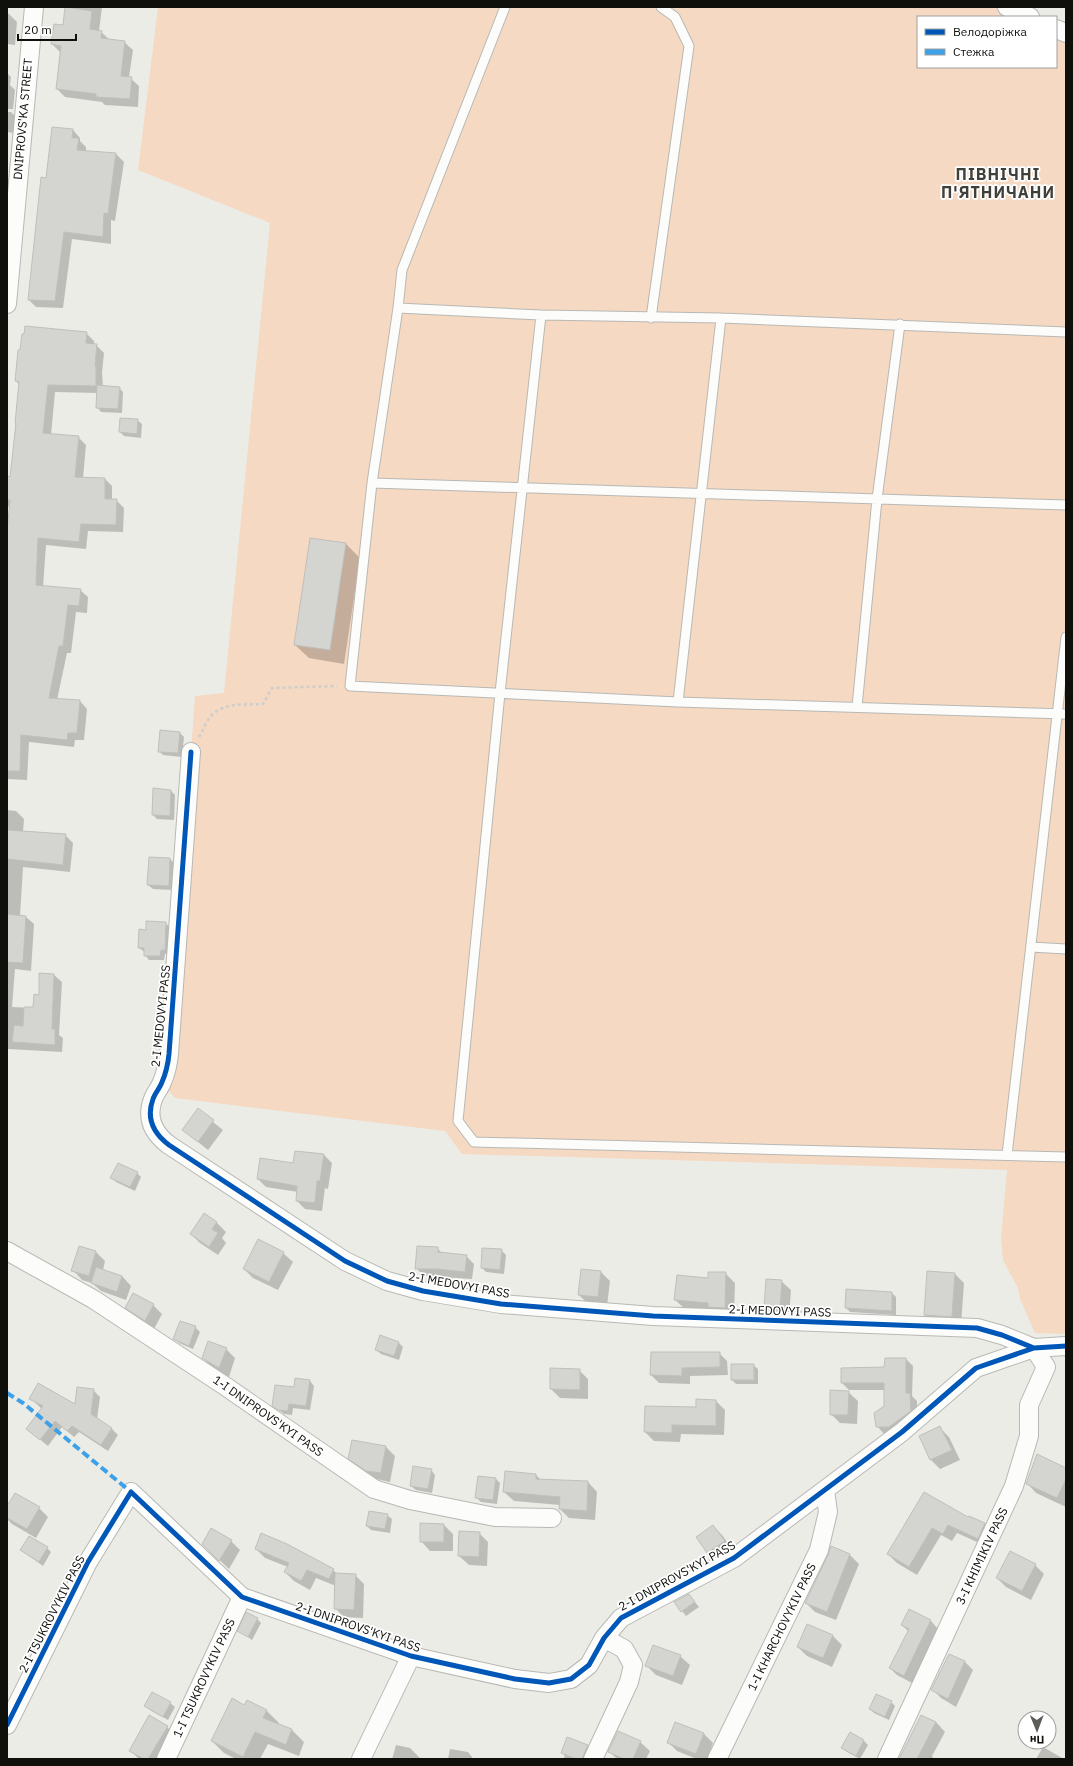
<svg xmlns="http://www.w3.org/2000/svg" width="1073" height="1766" viewBox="0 0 1073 1766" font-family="'IBM Plex Sans',sans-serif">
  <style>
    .green { fill: #f5d9c2 }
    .shadow { fill: #0003 }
    .building { fill: #d4d4d0; stroke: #c0bfbc }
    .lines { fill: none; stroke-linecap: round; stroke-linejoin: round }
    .service-casing { stroke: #b8b8b4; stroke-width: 11 }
    .minor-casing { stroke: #b8b8b4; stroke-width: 20 }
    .path { stroke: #cdcdcb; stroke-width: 2.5; stroke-dasharray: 3 3; stroke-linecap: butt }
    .service { stroke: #fcfcfb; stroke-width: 9 }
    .minor { stroke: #fcfcfb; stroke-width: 18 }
    .quiet { stroke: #3da1e9; stroke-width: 4; stroke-dasharray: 8 4; stroke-linecap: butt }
    .cycleway-casing { stroke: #fff; stroke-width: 8 }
    .cycleway { stroke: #0057b8; stroke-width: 5 }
    .labels { text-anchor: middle; stroke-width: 3.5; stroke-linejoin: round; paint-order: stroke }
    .street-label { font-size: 12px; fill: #0f0f0c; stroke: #fff }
    .district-label { font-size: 16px; font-weight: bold; letter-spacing: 1px; fill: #3f4039; stroke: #fff }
  </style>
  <rect width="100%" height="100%" fill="#ecece7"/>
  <path class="green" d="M158 7H1007L1030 17H918V67H1056V29L1066 33V1334L1035 1333 1020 1299 1018 1288 1003 1260 1001 1238 1007 1170 462 1154 445 1131 175 1098 161 1083 191 752 195 696 224 693 270 223 138 170Z"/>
  <path class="shadow" d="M66 7H102L99 31 101 32 110 40 124 42 133 50 129 77 139 86 138 107 105 105 102 102 65 97 57 89 60 52 52 44 63 26Z
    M7 12 17 22 15 45 7 44Z
    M7 73 11 77 10 85 15 90 13 109H7Z
    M7 112H11L15 116 14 133 7 132Z
    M73 130 80 138V141L86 147V152L116 154 124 162 115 221 111 220V244L72 239 63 308 36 307 29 300 47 179Z
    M7 177 12 182 7 222Z
    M86 333 94 341V345H96L104 353 102 373 103 387 119 388 123 392 122 413 101 412 97 407 98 393 55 392 51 435 78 437 86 445 83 478 105 479 112 486V500H116L124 508 123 532 88 531 86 549 46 545 43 587 80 590 88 597 87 613 76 612 71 653H67L57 700 80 701 87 709 84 740H75L74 747 29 742 27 780 7 779V555L10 507 7 506V477L11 478 19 384 16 381Z
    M137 420 142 424 141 438 124 436 120 432Z
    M311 539 346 544 360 558 344 664 309 658 295 645Z
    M180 733 184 737 182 757 163 755 159 751Z
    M154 789 171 791 175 795 174 820 157 819 153 815Z
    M7 810 16 811 24 819 23 832 65 835 73 843 70 872 23 867 20 916 26 917 34 924 31 971 15 969 12 1007 34 1008 40 996 54 975 62 982 59 1035 63 1038 62 1052 8 1049 7 1053Z
    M170 859 174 863 173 890 153 889 148 885Z
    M165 923 170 927 169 953 165 954 164 960H149L145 955V952L139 948 147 931Z
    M198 1110 223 1130 208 1150 183 1130Z
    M324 1155 332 1163 328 1189 325 1188 322 1211 305 1209 297 1201 298 1192 266 1187 258 1179Z
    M137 1173 141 1177 135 1191 116 1182 112 1178Z
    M204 1214 217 1223 226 1232 222 1238 226 1243 218 1255 200 1243 191 1234Z
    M79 1247 96 1252 105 1261 103 1270 122 1276 131 1286 126 1300 101 1291 92 1283 82 1280 73 1270Z
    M437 1248 443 1254 466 1256 474 1264 472 1279 424 1276 416 1268Z
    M501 1250 506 1255 504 1274 486 1272 482 1268Z
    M283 1253 293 1262 278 1290 253 1278 244 1269Z
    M601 1272 610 1281 607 1306 588 1304 579 1295Z
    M928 1272 955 1274 964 1283 961 1325 934 1324 925 1315Z
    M725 1273 735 1283 734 1317 685 1309 675 1300 709 1280Z
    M781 1281 791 1290 789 1317H774L765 1307Z
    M892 1293 896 1297V1315L850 1312 846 1308Z
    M153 1305 162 1314 154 1329 136 1317 127 1308Z
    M195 1327 200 1332 193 1349 179 1343 175 1339Z
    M381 1337 399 1343 403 1347 399 1360 381 1354 376 1350Z
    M226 1349 235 1358 229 1377 212 1367 203 1358Z
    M719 1353 727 1361 728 1375 690 1376V1384L659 1383 651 1375Z
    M906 1359 913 1366 912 1396 917 1401V1418L897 1433 884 1434 877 1426 885 1406V1390H849L842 1383Z
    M732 1365H753L758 1369V1384H736L732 1380Z
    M579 1370 588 1379V1399L560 1398 551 1389Z
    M310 1381 314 1386 310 1410 293 1408 292 1415 284 1414 273 1406 294 1388Z
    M93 1390 100 1397 97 1419 111 1428 118 1435 108 1451 79 1432 74 1437 62 1427 48 1446 27 1429 42 1409 31 1399 75 1405Z
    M848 1392 858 1401 857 1424 840 1423 831 1414Z
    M716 1401 725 1410 724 1435 681 1434 680 1442 654 1441 645 1432 646 1407 697 1408Z
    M940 1428 949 1437 960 1460 940 1469 931 1460 920 1437Z
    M386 1447 395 1456 390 1482 376 1479 359 1468 350 1458Z
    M1066 1469V1507L1036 1493 1027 1483Z
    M431 1470 435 1475 432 1493 416 1490 411 1486Z
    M536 1475 541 1480 588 1482 597 1492 595 1520 569 1518 560 1509V1505L514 1501 504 1492Z
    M496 1479 500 1483 497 1504 481 1502 476 1497Z
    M924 1493 969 1519 985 1524 993 1532 986 1546 957 1533 952 1541 941 1535 917 1575 897 1563 888 1554Z
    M7 1508H39L48 1517 36 1538 12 1524 7 1519Z
    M387 1515 392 1519 390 1533 371 1530 367 1526Z
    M444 1525 453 1534V1551H430L421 1541Z
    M713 1526 722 1535 733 1550 717 1562 708 1553 697 1537Z
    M479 1533 488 1542 487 1566 469 1565 459 1556Z
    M231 1541 240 1550 229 1569 212 1553Z
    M831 1547 850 1555 859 1564 836 1620 815 1612 806 1603 829 1555Z
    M47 1548 51 1552 43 1566 21 1550Z
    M256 1549 333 1570 337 1574 355 1575 364 1584 363 1618 344 1617 335 1608 336 1586 316 1578 310 1590 294 1581 285 1572 288 1567 265 1558Z
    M1035 1565 1044 1574 1031 1600 1006 1587 997 1578Z
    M689 1595 699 1607 686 1616 682 1611Z
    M910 1610 931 1621 938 1629 912 1683 897 1675 890 1668 909 1632 902 1625Z
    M257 1619 261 1623 252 1640 239 1631Z
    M808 1625 833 1636 842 1645 832 1667 807 1656 798 1647Z
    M949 1655 965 1662 973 1670 956 1707 941 1698 933 1690Z
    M680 1656 690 1665 682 1685 656 1675 647 1666Z
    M891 1702 895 1706 889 1720 874 1713 870 1709Z
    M170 1703 175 1707 168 1720 150 1710 146 1706Z
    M245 1706 266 1710 279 1723 278 1725 292 1730 304 1742 299 1756 268 1744 260 1759H236L224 1753 212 1741Z
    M922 1716 936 1722 945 1732 932 1756 934 1759H904Z
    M676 1723 704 1734 713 1743 707 1759H697L677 1751 668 1742Z
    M167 1727 175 1734 160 1759H139L130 1750Z
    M864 1741 868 1745 860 1759 847 1752 842 1748Z
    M640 1742 650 1751 646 1759H617L609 1751Z
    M396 1745 410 1748 421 1759H392Z
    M587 1746 592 1750 588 1759H563L565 1756 562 1753Z
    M1043 1747 1064 1759H1036Z
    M450 1749 468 1752 472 1757V1759H448Z"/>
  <path class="building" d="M65 7 92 11 90 29 102 31 101 38 125 41 121 76 132 77 130 99 96 97V94L56 89 61 46 51 44 54 24 63 25Z
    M52 127 73 129 72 138H79L77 150 116 153 108 214 104 213 103 237 64 232 55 301 28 300 41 177 46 178Z
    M25 326 87 332 86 343 97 344 95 366H96V386L48 385 43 433 79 436 75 477 105 478V499H117L116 525 81 524 79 542 38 538 36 585 81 589 79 606 68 605 63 646H59L49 698 80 700 77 733H68L67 740 21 735 20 771H7V532L10 500H7V476L10 477 16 423H15L19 382 15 381 18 350H20L22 334H24Z
    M97 385 120 387 118 409 96 408Z
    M120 418 138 419 137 434 119 432Z
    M310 538 346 543 330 650 294 645Z
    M160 730 180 732 178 753 158 752Z
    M153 788 171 790 170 816 152 815Z
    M7 830 66 834 63 865 7 859Z
    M149 857 170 858 169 886 147 885Z
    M7 914 26 916 23 963 7 962Z
    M146 921 166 922 165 950H161L160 956H144V948H138L139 929 146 930Z
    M39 973 54 974 52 1029H55V1045L12 1042 14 1025 23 1026 24 1007H33L34 994 39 995Z
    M198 1108 214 1120 198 1142 182 1130Z
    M295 1151 324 1154 320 1181H317L315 1203 296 1201 297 1186 257 1179 260 1158 293 1163Z
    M118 1163 138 1172 130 1187 110 1178Z
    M204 1213 217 1222 212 1229 218 1233 209 1247 190 1234Z
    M258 1239 284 1252 269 1282 243 1269Z
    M79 1246 96 1251 89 1276 71 1271Z
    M417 1246 438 1247V1252L467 1255 465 1272 437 1269H415Z
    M482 1248 502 1249 500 1270 481 1268Z
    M96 1267 122 1276 117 1292 91 1283Z
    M581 1269 601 1271 598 1297 578 1295Z
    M927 1271 955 1273 952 1317 924 1315Z
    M708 1272H726L725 1308 708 1307V1303L674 1300 677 1275 708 1278Z
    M766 1279 782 1280 780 1309 764 1308Z
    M846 1289 892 1292V1311L845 1308Z
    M133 1293 154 1304 145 1321 125 1308Z
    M180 1321 196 1326 189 1346 173 1339Z
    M380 1335 399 1342 394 1356 375 1350Z
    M208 1341 227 1348 219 1368 202 1358Z
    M651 1352H720V1367L682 1368V1376L650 1375Z
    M885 1358H906V1393H910L911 1411 889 1427H876L874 1413 884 1406V1383H841V1368L884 1367Z
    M731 1364H754V1380H731Z
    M550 1368 580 1369V1390L550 1389Z
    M295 1378 310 1380 306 1406 289 1404 288 1411 278 1410 272 1406 275 1385 294 1387Z
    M38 1383 75 1404 77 1387 94 1389 91 1414 112 1428 101 1445 72 1426 67 1431 55 1421 40 1440 26 1429 43 1406 29 1399Z
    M830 1390 849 1391 848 1415H830Z
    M696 1399 716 1400V1426L672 1425V1433L644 1432 645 1406 696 1407Z
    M940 1426 952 1450 930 1460 919 1436Z
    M352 1440 386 1446 381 1473 366 1471 348 1459Z
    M1037 1454 1066 1468V1479L1057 1498 1026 1484Z
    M413 1466 432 1469 428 1489 410 1486Z
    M505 1471 536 1474V1479L588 1481 587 1511 559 1509 560 1497 503 1492Z
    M478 1476 496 1478 493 1500 475 1498Z
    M924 1492 968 1517 969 1516 985 1523 978 1539 948 1525 943 1534 932 1528 909 1567 887 1554Z
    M15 1493 40 1507 27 1529 7 1518V1506Z
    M369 1511 388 1514 385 1529 366 1526Z
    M420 1523 444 1524V1542H420Z
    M713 1525 725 1541 707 1553 696 1537Z
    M211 1528 232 1540 219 1561 202 1544Z
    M459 1531 480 1532 479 1557 458 1556Z
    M261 1533 287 1544 334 1569 329 1579 307 1570 301 1581 284 1572 289 1563 255 1549Z
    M29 1536 48 1547 39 1562 20 1550Z
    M831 1546 850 1554 827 1612 805 1603 828 1555Z
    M1010 1551 1036 1564 1022 1591 996 1578Z
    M335 1573 356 1574 354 1610 334 1609Z
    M689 1594 695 1602 681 1612 674 1602Z
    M909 1609 931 1620 904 1676 889 1668 909 1629 901 1625Z
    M246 1612 258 1618 248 1637 237 1631Z
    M807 1624 833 1635 823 1658 797 1647Z
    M653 1645 681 1655 673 1676 645 1666Z
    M949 1654 965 1661 948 1699 931 1690Z
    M152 1692 171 1702 163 1717 144 1706Z
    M876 1694 892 1701 885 1717 869 1709Z
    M232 1698 244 1705 247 1700 267 1710 263 1718 292 1729 286 1745 255 1732 243 1757 211 1741Z
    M149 1715 168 1726 148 1759H144L129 1751Z
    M921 1715 936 1722 917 1759H899Z
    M675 1722 704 1733 696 1754 667 1743Z
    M618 1731 641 1741 633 1759H624L608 1752Z
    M850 1732 864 1740 856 1756 841 1748Z
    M567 1737 588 1745 582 1759H576L561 1753Z"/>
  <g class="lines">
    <defs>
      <path id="service" d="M505 7 402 270 398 308 372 483 350 686 678 702 1066 714
        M398 308 541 315 721 318 1066 332
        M541 315 500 693 458 1121 474 1142 1066 1157
        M651 318 689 46 675 17 661 7
        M372 483 1066 505
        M678 702 721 318
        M857 707 877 499 900 324
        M1031 947 1066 949
        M1007 1155 1066 637"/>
      <path id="minor" d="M1007 7 1030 17
        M1056 29 1066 33
        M7 304 34 7
        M191 752 169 1054C168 1064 166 1073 162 1082 160 1088 155 1093 153 1099 146 1118 153 1133 169 1145L345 1261 387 1281 423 1291 501 1304 653 1316 977 1328 1002 1335 1034 1348 1066 1346
        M7 1251 93 1299 225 1386 374 1489 410 1500 495 1517 552 1518
        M7 1725 88 1562 131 1492 242 1597 411 1656 515 1679 549 1683 571 1679 589 1665 604 1638 621 1618 734 1558 902 1432 976 1368 1034 1348
        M166 1759 242 1597
        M361 1759 411 1656
        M593 1759 629 1682 633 1665 624 1649 604 1638
        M717 1759 819 1550 828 1512 825 1490
        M887 1759 1014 1486 1029 1436V1405L1046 1367 1034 1348"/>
    </defs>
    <use href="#service" class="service-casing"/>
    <use href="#minor" class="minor-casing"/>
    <path class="path" d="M199 737C203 731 206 721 212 715 225 702 245 705 263 704L272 688 337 686"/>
    <use href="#service" class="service"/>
    <use href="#minor" class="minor"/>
    <path class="quiet" d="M7 1393 23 1403 131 1492"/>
    <defs>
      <path id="cycleway" d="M191 752 169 1054C168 1064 166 1073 162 1082 160 1088 155 1093 153 1099 146 1118 153 1133 169 1145L345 1261 387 1281 423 1291 501 1304 653 1316 977 1328 1002 1335 1034 1348 1066 1346
        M7 1725 88 1562 131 1492 242 1597 411 1656 515 1679 549 1683 571 1679 589 1665 604 1638 621 1618 734 1558 902 1432 976 1368 1034 1348"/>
    </defs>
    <use href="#cycleway" class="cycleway-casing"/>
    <use href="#cycleway" class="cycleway"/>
  </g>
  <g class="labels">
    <g class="street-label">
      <text transform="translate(23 119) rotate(-85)" y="4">DNIPROVS'KA STREET</text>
      <text transform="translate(161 1016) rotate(-84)" y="4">2-I MEDOVYI PASS</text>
      <text transform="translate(459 1285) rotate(10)" y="4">2-I MEDOVYI PASS</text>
      <text transform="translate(780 1311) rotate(2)" y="4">2-I MEDOVYI PASS</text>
      <text transform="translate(268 1416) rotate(35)" y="4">1-I DNIPROVS'KYI PASS</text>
      <text transform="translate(982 1556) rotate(-65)" y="4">3-I KHIMIKIV PASS</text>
      <text transform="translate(677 1576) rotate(-29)" y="4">2-I DNIPROVS'KYI PASS</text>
      <text transform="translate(52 1614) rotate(-63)" y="4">2-I TSUKROVYKIV PASS</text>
      <text transform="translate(358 1627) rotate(19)" y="4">2-I DNIPROVS'KYI PASS</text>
      <text transform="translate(782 1627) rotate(-64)" y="4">1-I KHARCHOVYKIV PASS</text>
      <text transform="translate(204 1678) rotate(-65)" y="4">1-I TSUKROVYKIV PASS</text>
    </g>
    <g class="district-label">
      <text x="998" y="180">ПІВНІЧНІ<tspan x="998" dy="18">П'ЯТНИЧАНИ</tspan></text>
    </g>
  </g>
  <rect width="1073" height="1766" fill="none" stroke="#0f0f0c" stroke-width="16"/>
  <rect x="917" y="16" width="140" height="52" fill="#ffffff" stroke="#9f9f9e"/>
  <rect x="925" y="29" width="20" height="6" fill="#0057b8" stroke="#9f9f9e"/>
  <text x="953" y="36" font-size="12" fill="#0f0f0c">Велодоріжка</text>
  <rect x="925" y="49" width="20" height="6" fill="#3da1e9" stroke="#9f9f9e"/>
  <text x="953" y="56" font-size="12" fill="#0f0f0c">Стежка</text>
  <g transform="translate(1037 1730) rotate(179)"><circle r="19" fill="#ffffff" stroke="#9f9f9e"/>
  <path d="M0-3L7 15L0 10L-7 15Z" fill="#5c5c59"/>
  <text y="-6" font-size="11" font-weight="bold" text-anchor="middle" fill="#0f0f0c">Пн</text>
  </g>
  <path d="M18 34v6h58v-6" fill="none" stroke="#0f0f0c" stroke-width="2"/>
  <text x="24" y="34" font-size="12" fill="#0f0f0c" stroke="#ffffff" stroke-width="3" paint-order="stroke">20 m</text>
</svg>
